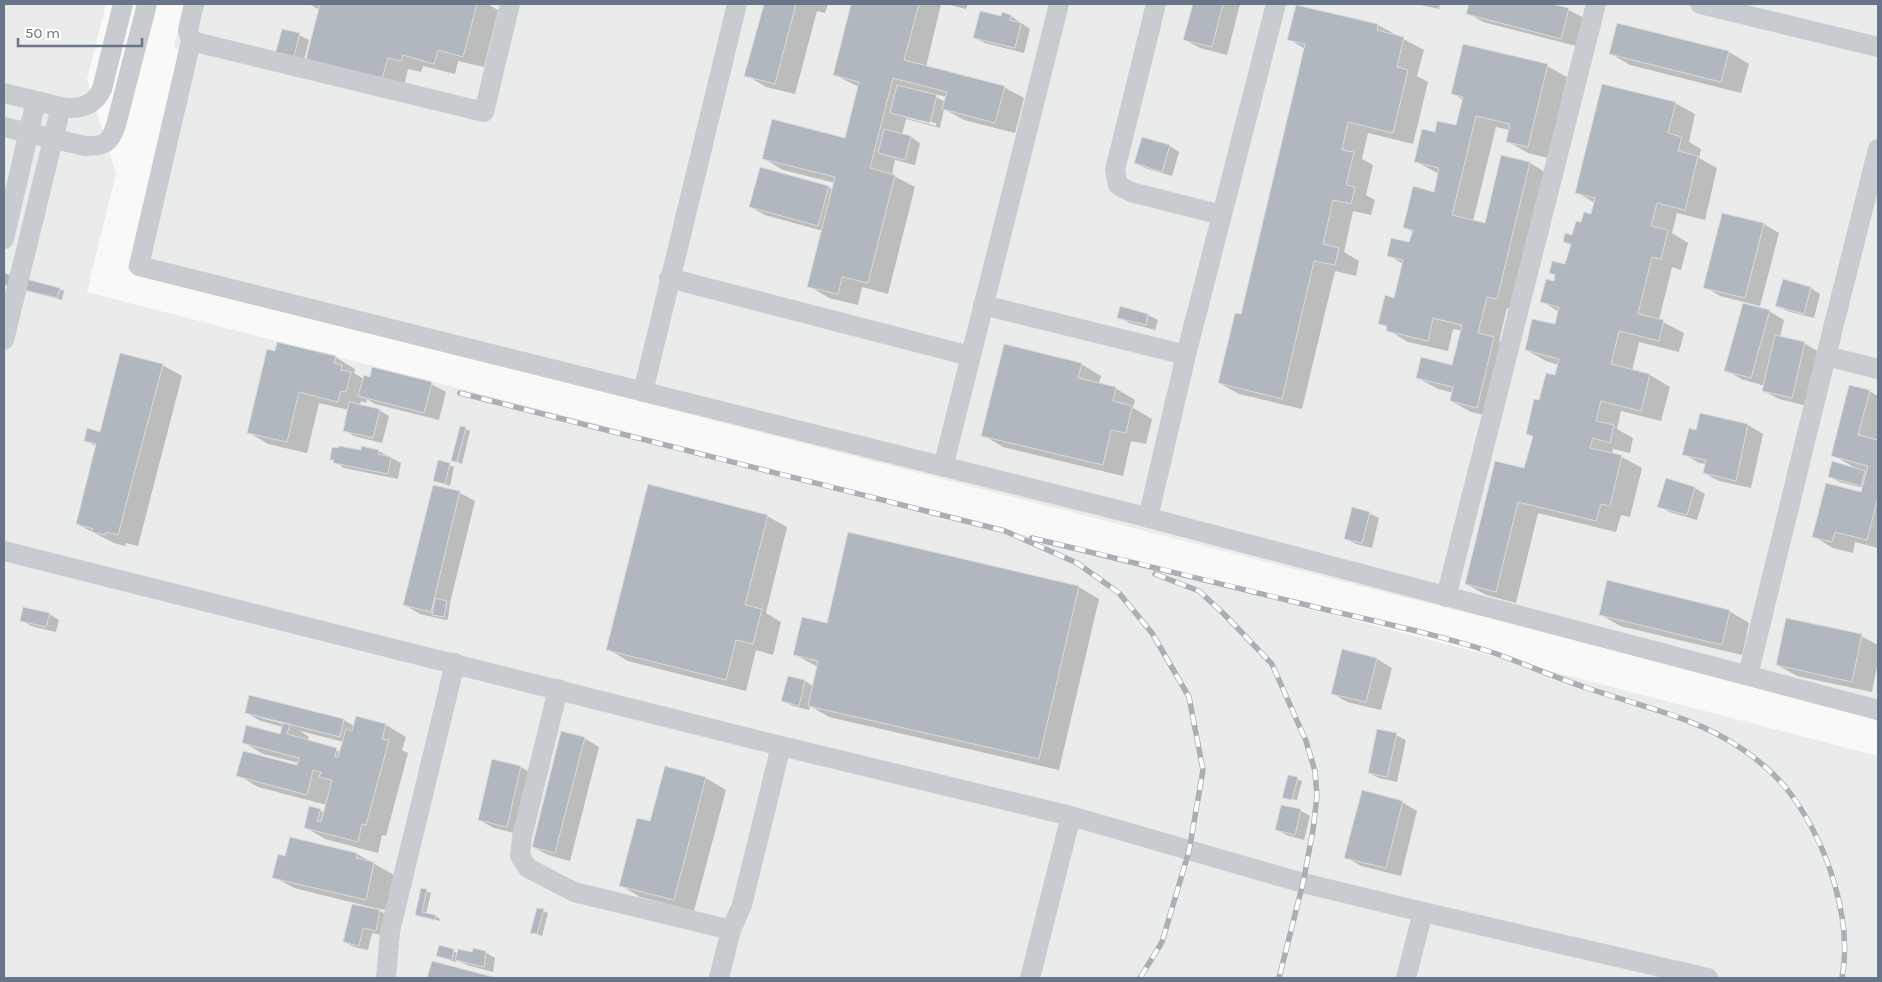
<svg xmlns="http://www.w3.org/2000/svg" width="1882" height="982" viewBox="0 0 1882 982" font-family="Karla,sans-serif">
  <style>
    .built { fill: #eaebeb }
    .shadow { fill: #0003; fill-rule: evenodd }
    .building { fill: #b0b7be; stroke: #dbdcda }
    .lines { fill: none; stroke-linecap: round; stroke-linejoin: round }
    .minor { stroke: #c8cbcf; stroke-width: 20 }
    .rail-casing { stroke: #aaaeb5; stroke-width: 5.5 }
    .rail { stroke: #fff; stroke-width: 4; stroke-dasharray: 11; stroke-linecap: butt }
  </style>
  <rect width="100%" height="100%" fill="#f9faf8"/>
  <path class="built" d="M4 4H106L87 79 116 174 87 292 1878 756V978H4Z
    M185 4H1878V722L1852 708 1383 592 127 270 180 53 174 46Z"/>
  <path class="shadow" d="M309 4H487L498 10 484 67 458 61 455 74 423 66 421 72 408 69 403 90 327 70 320 10Z
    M765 4H828L825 13 817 11 795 94 766 87 746 75Z
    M852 4H941L926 67 1004 87 1024 98 1015 133 964 120 944 109 940 128 906 119 902 135 911 137 920 143 915 165 895 160 892 175 915 187 888 294 862 287 858 305 829 298 809 286 823 231 765 215 750 207 829 187 833 190 835 183 783 170 763 158 846 139 859 87 835 75ZM934 94 947 97 945 102 933 95ZM906 116 936 123V126L906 118Z
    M946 4H968L966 9Z
    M1194 4H1240L1227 55 1200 48 1185 40Z
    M1416 4H1440L1439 9Z
    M1470 4H1547L1569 10 1584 18 1576 46 1483 22 1468 13Z
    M1297 6 1378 25 1424 50 1417 76 1428 82 1413 144 1368 133 1362 159 1373 165 1366 195 1375 200 1371 215 1353 211 1344 252 1359 261 1356 276 1335 271 1302 409 1239 394 1219 383 1242 316 1305 49 1289 39Z
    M1011 16 1030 29 1024 53 985 43 975 38 1002 18Z
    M1617 24 1729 52 1749 64 1741 93 1630 65 1610 53Z
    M299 35 309 40 303 64 287 60Z
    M1547 66 1567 77 1548 158 1528 153 1507 141 1510 130 1496 127 1473 221 1486 224 1530 163 1550 175 1517 310 1507 308 1499 341 1513 350 1497 418 1471 412 1451 401 1453 393 1438 389 1418 378 1453 366 1462 331 1453 329 1448 351 1408 342 1388 330V328L1379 323 1395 299 1403 264 1388 255 1410 244 1413 232 1405 227 1435 193 1439 174 1415 161 1436 134 1457 127 1463 100 1453 93Z
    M1675 103 1695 114 1689 142 1701 149 1699 158 1717 168 1705 220 1677 213 1672 233 1688 243 1681 270 1672 267 1659 320 1684 333 1679 352 1639 342 1632 371 1650 375 1670 387 1661 421 1621 411 1617 429 1633 438 1630 453 1613 449 1612 454 1622 457 1642 468 1630 517 1621 515 1616 532 1538 513 1516 603 1486 595 1466 584 1525 470 1533 437 1527 434 1540 401 1556 377 1559 365 1546 361 1526 350 1556 326 1559 312 1542 301 1566 266 1571 245 1564 241 1573 237 1582 223 1592 216 1595 203 1576 192Z
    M1143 139 1170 146 1179 152 1172 176 1145 168 1136 163Z
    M1764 224 1779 233 1760 306 1720 296 1705 287Z
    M4 274 59 289 64 291 62 300 4 285Z
    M1811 288 1820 294 1814 318 1787 311 1777 305Z
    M1121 308 1148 315 1158 320 1155 330 1129 323 1119 317Z
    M1769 311 1784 320 1780 337 1804 343 1819 352 1807 406 1779 399 1764 391 1765 386 1741 379 1726 370Z
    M335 357 355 369 354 373 364 379 431 384 446 392 439 420 375 404 367 399 366 403 361 401 360 406 379 410 389 416 382 443 354 436 344 430 349 410 319 403 307 453 268 444 248 432Z
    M1081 364 1101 376 1099 384 1115 388 1135 400 1133 408 1152 419 1146 444 1131 441 1123 476 1003 447 983 435Z
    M162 365 182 376 138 546 126 543 125 546 114 543 77 524 97 447 85 440 101 433Z
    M1869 391 1878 396V548L1855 542 1853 553 1833 548 1813 536 1862 494 1864 488 1839 482 1829 476 1855 468 1833 455Z
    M1748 425 1763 434 1751 488 1719 481 1704 473 1706 464 1699 463 1684 454 1697 431Z
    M461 427 470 431 462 464 452 460Z
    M362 448 379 451 401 463 398 479 344 468 331 459 362 452Z
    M439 462 454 467 450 486 435 481Z
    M1667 480 1695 488 1705 494 1697 520 1669 512 1659 506Z
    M434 486 460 493 475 501 450 603 448 619 446 620 420 614 405 605Z
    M1369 513 1379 518 1372 548 1356 544 1346 539Z
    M767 516 787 527 766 613 781 622 773 655 756 650 746 691 628 661 608 649Z
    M849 534 1079 587 1099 599 1059 770 829 717 810 706 809 710 793 706 783 701 789 678 805 681 813 686 818 667 794 654 828 624Z
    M1729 611 1749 623 1742 655 1620 626 1600 614Z
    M49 614 59 620 56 632 31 626 21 620Z
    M1861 636 1878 645V661L1872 692 1797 676 1777 665Z
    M1377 659 1392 668 1381 710 1347 702 1332 693Z
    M246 713 344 720 354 726 357 717 386 725 406 737 402 750 408 753 386 836 382 835 378 853 325 839 305 827 320 810 325 813 327 805 258 787 238 775 298 767 299 763 263 754 243 742 281 736 283 727 261 721ZM261 716 284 722V724L261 718ZM300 731 344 742 341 752 308 741 309 737Z
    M1396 735 1406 740 1397 782 1379 778 1369 773Z
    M584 738 599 747 570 861 548 855 533 847Z
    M493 761 521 767 536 776 522 835 494 828 479 820Z
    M666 767 706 778 726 790 694 911 640 897 620 885 651 823Z
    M1297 779 1302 781 1297 800 1284 797Z
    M1402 802 1417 811 1401 876 1361 866 1346 857Z
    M1301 811 1310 816 1304 840 1286 835 1277 829Z
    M291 838 357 854 394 875 386 910 375 908 390 917 385 936 372 933 368 950 354 947 345 942 375 908 294 888 274 877 286 857Z
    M422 889 431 893 426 914 436 916 440 919V921L416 914Z
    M543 911 548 913 542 936 532 932Z
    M440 947 458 953 473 954 485 952 495 958 493 972 467 965 457 960 456 962 442 958 438 956Z
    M433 962 493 978H429Z"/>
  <path class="building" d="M317 4H477L463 57 438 50 434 64 403 55 401 61 388 58 382 79 306 59 320 4Z
    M764 4H796L775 84 744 76Z
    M851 4H919L904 60 1005 86 995 123 942 109 947 92 893 78 870 168 895 175 868 283 842 277 838 294 807 287 835 177 762 159 772 119 845 138 859 82 833 75Z
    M1193 4H1223L1212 47 1183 40Z
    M1469 4H1552L1569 8 1561 39 1466 14Z
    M1296 5 1378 24 1377 30 1404 37 1397 67 1408 70 1393 133 1348 122 1342 150 1354 152 1346 185 1355 187 1351 204 1333 200 1323 244 1339 248 1335 265 1314 261 1282 399 1218 383 1235 313 1241 314 1305 44 1287 40Z
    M980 11 1001 16 1002 12 1011 15 1010 20 1021 23 1015 48 973 38Z
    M1617 23 1729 51 1721 82 1609 54Z
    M282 29 300 33 293 60 275 55Z
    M1463 44 1548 64 1528 147 1506 142 1510 124 1476 116 1452 215 1485 223 1501 155 1530 162 1497 299 1487 297 1478 333 1494 337 1477 408 1450 401 1453 387 1416 378 1421 357 1452 365 1462 325 1433 318 1428 341 1386 331 1387 326 1378 324 1385 295 1394 298 1403 260 1387 256 1391 238 1409 242 1413 230 1403 228 1413 186 1434 192 1439 168 1414 162 1422 129 1435 132 1437 121 1456 125 1463 97 1451 94Z
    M1602 84 1676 102 1668 133 1682 137 1678 151 1698 156 1685 210 1657 203 1651 226 1668 230 1661 259 1652 257 1638 314 1664 320 1659 341 1619 331 1611 364 1650 374 1641 411 1601 401 1596 421 1614 425 1610 443 1593 438 1590 448 1622 455 1610 506 1601 504 1596 521 1518 502 1496 592 1465 584 1495 461 1524 468 1533 436 1526 434 1534 399 1539 400 1546 373 1555 375 1559 359 1525 350 1532 319 1555 324 1559 307 1540 302 1546 279 1554 281 1555 275 1549 273 1552 261 1565 264 1571 244 1563 242 1565 233 1572 235 1576 221 1581 222 1584 212 1591 214 1595 198 1575 193Z
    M897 85 937 95 930 123 890 113Z
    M884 129 911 136 905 160 878 153Z
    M1142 137 1170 145 1162 172 1134 163Z
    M760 167 829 186 818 226 749 207Z
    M1722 213 1764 223 1745 298 1703 288Z
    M4 273 60 288 57 298 4 285Z
    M1783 279 1811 287 1804 314 1775 306Z
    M1743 303 1770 310 1751 378 1724 371Z
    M1120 306 1148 314 1146 325 1117 318Z
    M1775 335 1805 342 1792 398 1762 391Z
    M277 342 336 356 334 363 342 365 341 370 351 372 346 392 341 391 338 402 299 392 287 442 247 433 267 349 275 351Z
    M1004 344 1082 363 1078 378 1116 387 1113 401 1132 406 1126 433 1111 430 1103 465 981 436Z
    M120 353 163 364 118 535 106 532 105 535 92 532 93 529 76 524 96 444 84 441 87 428 100 432Z
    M372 367 432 382 424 413 358 396 364 375 370 377Z
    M1849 385 1870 390 1858 435 1878 440V497L1867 540 1835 532 1832 542 1812 537 1826 483 1861 492 1868 466 1831 456Z
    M349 402 380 409 373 438 343 431Z
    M1700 413 1748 424 1736 481 1703 473 1706 460 1682 455 1689 428 1696 430Z
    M460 426 466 427 457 462 451 461Z
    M339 446 361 450V446L379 450 378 454 391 457 388 474 333 463 334 460H330L332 447 338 448Z
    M438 460 450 463 445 484 433 481Z
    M1832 461 1865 471 1861 486 1828 477Z
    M1666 478 1695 487 1687 515 1657 507Z
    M648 484 768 515 745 605 762 609 753 644 736 640 726 680 606 650Z
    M433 485 460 491 431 612 403 605Z
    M1352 507 1370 512 1362 543 1344 539Z
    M848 532 1079 586 1039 759 808 706 818 661 793 655 802 617 827 623Z
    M1607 580 1730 610 1722 645 1599 615Z
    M435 598 447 601 444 617 432 615Z
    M23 607 50 613 46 627 20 621Z
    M1786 618 1862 634 1852 682 1776 665Z
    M1342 649 1377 658 1366 702 1331 694Z
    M788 676 805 680 799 706 781 701Z
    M249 695 344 719 340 737 245 713Z
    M356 716 386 724 382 739 389 740 366 825 362 824 358 842 304 828 309 806 321 809 317 821 321 822 332 780 319 777 321 772 313 770 307 795 236 776 243 751 297 765 299 758 242 743 246 725 280 734 283 723 290 724 287 734 337 748 335 757H338L346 729 352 731Z
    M1377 729 1397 733 1387 777 1368 773Z
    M561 731 585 737 555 853 532 847Z
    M492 759 521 766 507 827 478 820Z
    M665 766 706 777 674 900 619 886 637 818 650 821Z
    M1288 775 1298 777 1292 800 1282 798Z
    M1362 790 1403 801 1386 868 1344 858Z
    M1281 805 1301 809 1295 835 1275 830Z
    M290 837 357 853 356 858 374 862 366 900 272 878 278 854 285 856Z
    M421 888 427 889 422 912 436 915 435 920 415 915Z
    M352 904 380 910 376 931 363 928 359 946 343 942Z
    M537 908 544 909 537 934 530 933Z
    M439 945 454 949 452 960 436 956Z
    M473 948 486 951 484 967 455 960 458 949 472 952Z
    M432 961 497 978H427Z"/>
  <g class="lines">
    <path class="minor" d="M194 4 188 30 191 41 139 266 1138 515 1878 710
      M1156 4 1115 170 1118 185 1131 192 1222 215
      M1700 4 1878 47
      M191 41 484 112 510 4
      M4 93 61 107C79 110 94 106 102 89L123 4
      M4 127 85 146C104 146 110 144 116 125L147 4
      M4 239 36 101
      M669 278 970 356
      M983 305 1186 355
      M4 340 61 107
      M1826 356 1878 369
      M643 392 737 4
      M943 467 1059 4
      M1148 518 1186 355 1276 4
      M4 551 781 746 1071 816 1303 883 1423 912 1708 978
      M1446 597 1596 4
      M1748 675 1826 356 1878 149
      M558 689 522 837 520 856 528 868 574 892 731 930
      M386 978 390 931 455 663
      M719 978 731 930 742 905 781 746
      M1030 978 1071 816
      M1406 978 1423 912"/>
    <defs>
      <path id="rail" d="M460 393 1005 531 1077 563 1119 593 1152 633 1189 697 1203 770 1189 851 1162 942 1140 978
        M1032 538C1125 560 1218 583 1311 606 1373 621 1437 634 1497 654 1527 665 1557 678 1587 688 1639 706 1696 717 1742 749 1760 761 1780 779 1793 797 1827 845 1853 919 1842 978
        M1155 574 1199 591 1224 614 1272 664 1306 741 1315 771 1317 796 1313 830 1303 883 1279 978"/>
    </defs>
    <use href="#rail" class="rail-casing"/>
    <use href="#rail" class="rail"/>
  </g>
  <rect width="1882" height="982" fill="none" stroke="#687589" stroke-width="10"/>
  <path d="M18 38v8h124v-8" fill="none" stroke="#687589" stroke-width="2.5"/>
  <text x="25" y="38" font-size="15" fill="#687589" stroke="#ffffff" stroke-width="4" paint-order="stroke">50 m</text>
</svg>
